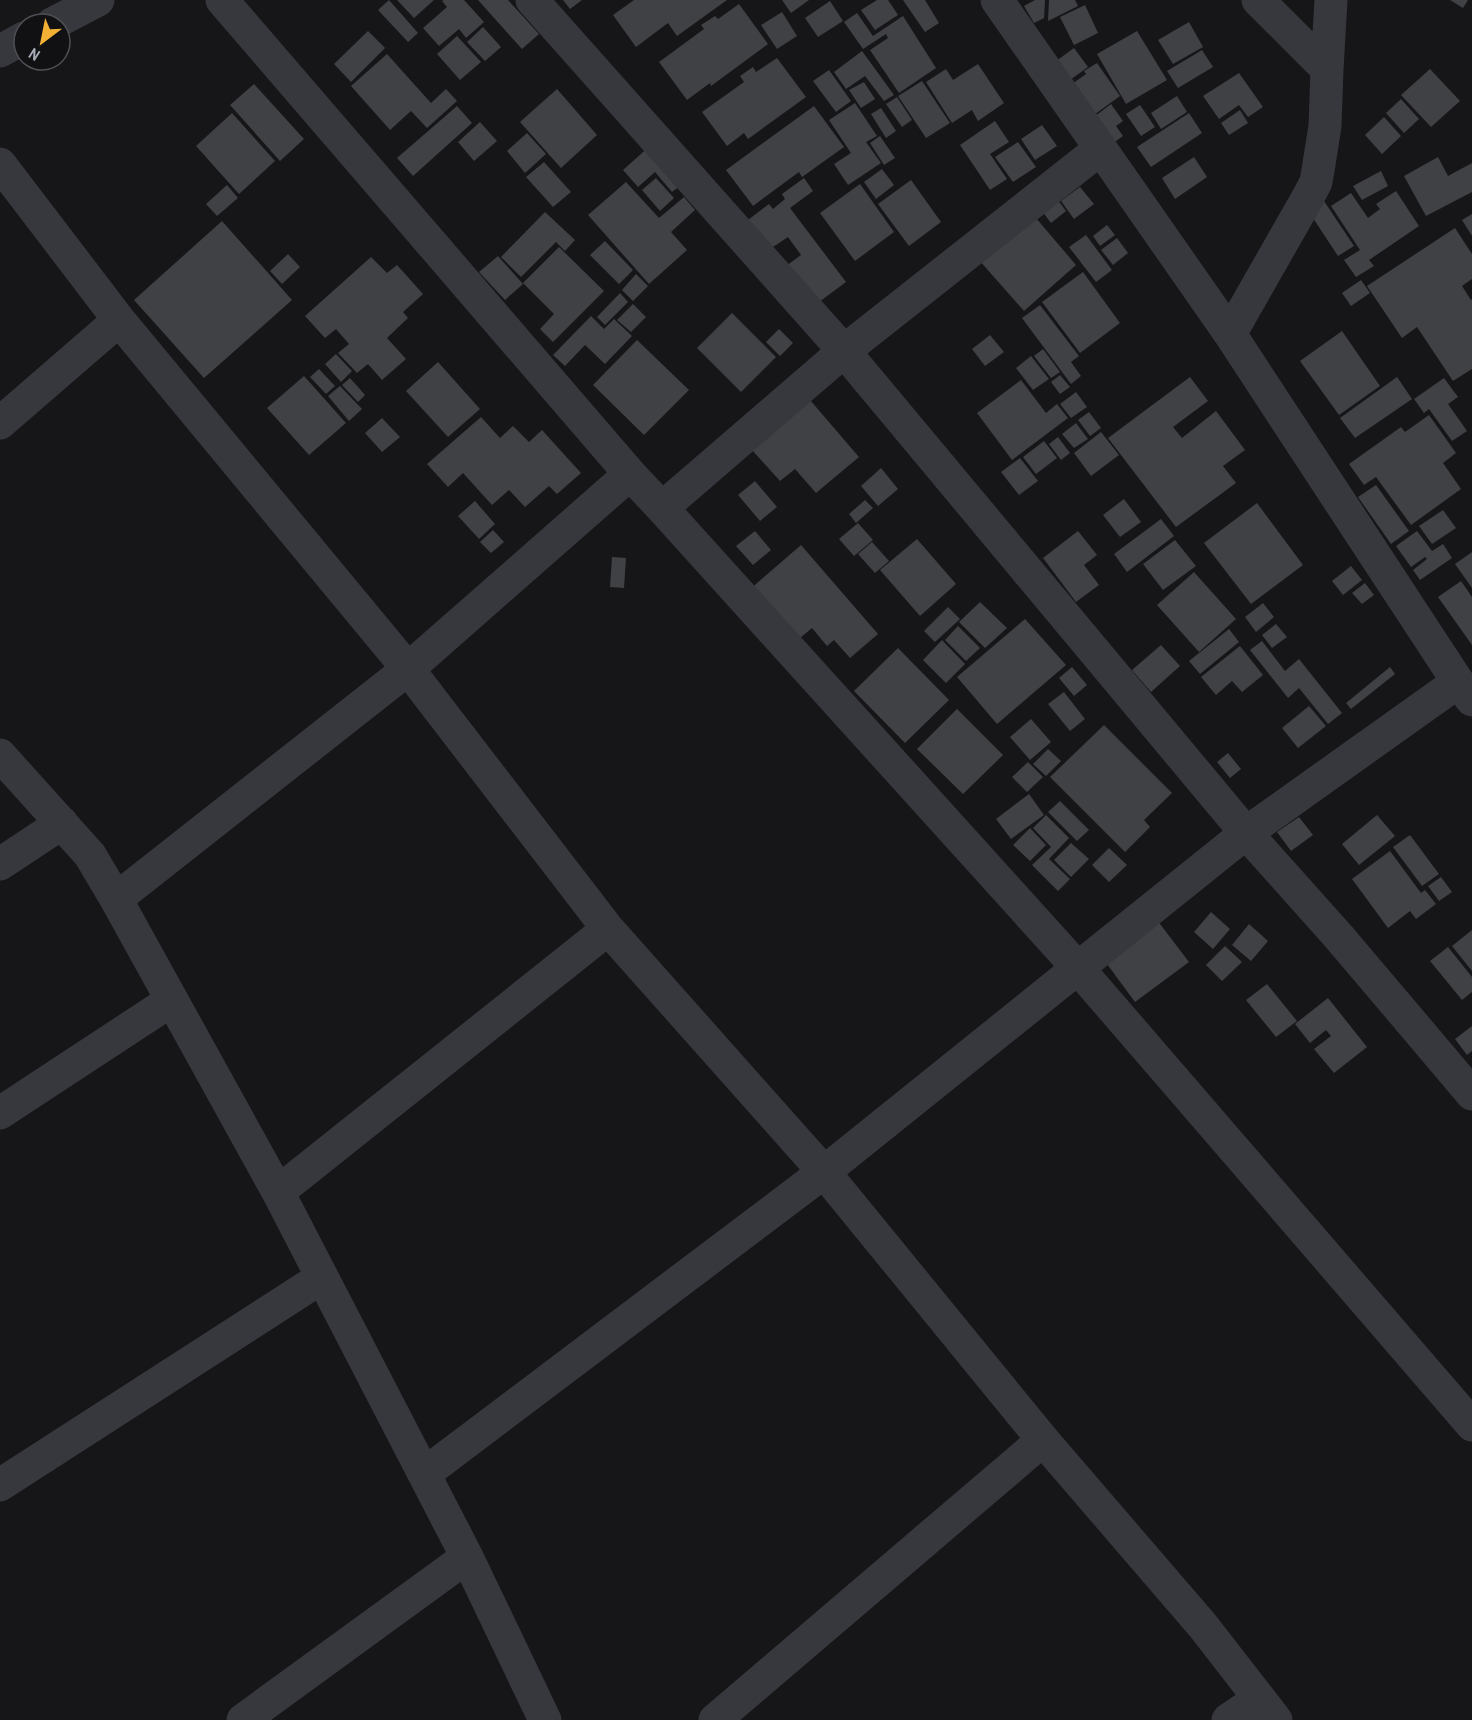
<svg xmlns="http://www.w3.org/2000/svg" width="1472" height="1720" viewBox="0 0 1472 1720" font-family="'Archivo Narrow',sans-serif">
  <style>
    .building { fill: #404145 }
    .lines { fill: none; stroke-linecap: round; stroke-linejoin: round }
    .street { stroke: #37383d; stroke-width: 33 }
  </style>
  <rect width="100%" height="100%" fill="#161618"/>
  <path class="building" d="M389 0 418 33 408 42 378 10Z
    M397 0H434L414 18Z
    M444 0H464L484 22 466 38 459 29 439 46 423 28 447 7 442 1Z
    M478 0H508L539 34 522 49Z
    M563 0H582L570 9Z
    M634 0H727L677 36 668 23 636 47 613 15Z
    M782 0H809L791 13Z
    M877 0H888L898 15 875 30 861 10Z
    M903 0H925L939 23 925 32Z
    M1035 0H1045L1044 18 1034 23 1024 6Z
    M1049 0H1075L1078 6 1048 21Z
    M1450 0H1468L1463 8Z
    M830 1 843 21 818 37 805 18Z
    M739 4 768 44 711 86 710 83 687 100 659 62 704 29 701 25 715 16 718 19Z
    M1085 5 1098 33 1074 45 1060 17Z
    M782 12 797 36 777 49 761 25Z
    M857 13 873 36 903 16 936 68 899 93 870 50 888 38 886 34 863 49 844 22Z
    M1189 22 1203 47 1173 64 1158 40Z
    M483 27 501 47 485 61 467 42Z
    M368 31 385 48 351 82 334 64Z
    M1137 31 1167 80 1126 104 1097 54Z
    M457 36 481 62 460 80 437 54Z
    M1074 48 1088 67 1066 83 1052 64Z
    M1202 50 1213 67 1178 88 1167 71Z
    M862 51 894 95 884 101 865 76 846 89 834 72Z
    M387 54 431 103 446 89 457 101 427 128 411 111 390 130 351 86Z
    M777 58 806 97 748 139 744 133 727 146 702 112 744 82 740 76 753 67 756 72Z
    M1097 63 1120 96 1087 120 1065 89 1086 74 1084 71Z
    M978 64 1004 103 978 121 972 110 952 123 926 82 946 69 953 80Z
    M1430 69 1460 101 1431 127 1401 95Z
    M829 70 851 101 836 112 813 81Z
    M1239 73 1263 107 1248 117 1239 105 1219 119 1203 96Z
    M922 81 950 123 926 138 898 96Z
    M864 82 875 99 861 108 849 90Z
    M254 84 304 139 280 161 230 105Z
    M557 89 597 135 561 168 520 122Z
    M1177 96 1187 112 1161 129 1151 113Z
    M897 97 912 120 902 127 886 104Z
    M1401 99 1419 119 1404 133 1386 113Z
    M855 103 877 136 866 142 881 163 848 185 834 164 851 153 829 120Z
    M1111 104 1123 121 1116 126 1123 136 1109 146 1090 120Z
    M1140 105 1155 127 1141 136 1126 114Z
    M457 106 472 123 413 176 397 158Z
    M814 106 844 147 802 177 799 172 753 206 726 170Z
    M881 108 896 131 886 138 871 114Z
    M1240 110 1248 123 1229 135 1221 123Z
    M232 113 275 161 239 194 196 146Z
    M1189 113 1202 133 1151 167 1137 147Z
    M1384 117 1401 136 1382 154 1365 135Z
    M995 121 1009 142 990 154 1007 179 990 190 960 145Z
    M480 122 497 141 474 161 458 142Z
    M1042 125 1057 146 1035 160 1021 139Z
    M527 133 546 154 525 173 507 151Z
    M880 136 895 158 884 165 870 143Z
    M1018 142 1036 167 1013 182 995 157Z
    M651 145 684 183 672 192 655 172 638 187 623 170Z
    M1194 157 1207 177 1175 199 1162 178Z
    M1438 157 1448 176 1472 163V192L1426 216 1404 176Z
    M544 162 571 192 553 207 526 177Z
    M882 169 894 185 876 199 864 182Z
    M1381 171 1388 186 1362 200 1353 186Z
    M656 178 674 198 660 211 642 190Z
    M804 178 813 191 790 208 846 282 811 308 782 269 801 255 788 237 770 249 748 220 769 204 773 209 785 199 782 194Z
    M911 180 941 222 909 246 878 204Z
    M626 182 659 218 684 197 695 210 671 232 687 250 649 284 588 215Z
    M860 184 894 232 855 261 820 213Z
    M227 185 238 198 217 216 206 204Z
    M1080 187 1094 204 1074 219 1061 201Z
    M1396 191 1419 226 1369 260 1374 266 1356 277 1344 260 1360 250 1331 206 1351 193 1368 218 1380 209 1376 204Z
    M1057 199 1066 211 1051 223 1042 211Z
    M1324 201 1354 246 1338 256 1309 212Z
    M545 212 575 240 565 251 556 242 521 277 501 257Z
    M1472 214V236L1462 220Z
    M1036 218 1076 265 1024 311 979 260Z
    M222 221 292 300 204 378 134 300Z
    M1107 225 1115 235 1100 246 1093 236Z
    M1455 228 1472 254V279L1462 286 1471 300 1472 299V369L1453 381 1417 327 1402 338 1367 286Z
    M1086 235 1112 270 1096 282 1069 247Z
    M1117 238 1128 253 1113 265 1101 250Z
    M605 241 633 270 619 284 590 255Z
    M559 247 604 291 553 342 540 329 554 314 523 283Z
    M288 254 300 267 282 284 270 271Z
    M498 256 523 284 505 300 479 272Z
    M371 257 387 273 397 265 423 294 403 312 408 318 387 338 406 359 382 380 368 364 357 373 338 353 349 344 336 329 325 338 305 316Z
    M1083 272 1120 323 1080 353 1042 302Z
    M636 274 648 286 633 301 622 290Z
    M1361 280 1370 293 1351 306 1342 293Z
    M620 293 628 302 605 325 597 317Z
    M633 304 646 317 631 332 617 320Z
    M1040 305 1079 356 1071 362 1081 376 1071 384 1022 318Z
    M732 313 776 357 741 392 697 348Z
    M591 316 604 329 614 319 632 336 605 364 585 345 565 366 553 355Z
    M779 329 793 343 780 356 766 342Z
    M1342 331 1380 386 1339 415 1300 361Z
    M990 335 1004 352 985 366 972 349Z
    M637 340 689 390 644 435 593 385Z
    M1043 349 1060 372 1051 378 1034 356Z
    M336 354 352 371 341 382 325 364Z
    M1031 356 1049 379 1033 390 1016 368Z
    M438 362 480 409 448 437 406 391Z
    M319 369 335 386 326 394 310 377Z
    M1060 375 1070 387 1060 394 1051 382Z
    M304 376 346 423 309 455 267 408Z
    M1190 377 1208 401 1173 427 1182 438 1216 411 1245 450 1223 466 1236 483 1176 527 1108 438Z
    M1397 377 1412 399 1355 438 1340 418Z
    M350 378 365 395 358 402 342 385Z
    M1444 378 1458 397 1448 404 1467 431 1452 441 1429 409 1424 413 1414 399Z
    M1021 380 1046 413 1057 404 1068 418 1012 460 977 413Z
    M340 386 362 409 349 421 328 396Z
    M1076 392 1087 407 1071 418 1060 404Z
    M810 400 859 457 816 493 795 469 780 481 752 450Z
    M1089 412 1101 428 1090 436 1078 420Z
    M1429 415 1456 453 1443 463 1461 489 1411 525 1376 477 1364 485 1349 464 1401 427 1405 432Z
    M481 417 500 438 513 426 529 442 542 430 581 473 557 494 549 486 525 507 509 490 492 505 463 473 448 487 427 464Z
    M382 418 400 437 382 452 365 433Z
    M1076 423 1088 439 1074 448 1062 434Z
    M1101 432 1119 455 1091 476 1074 453Z
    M1058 437 1070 453 1061 460 1049 444Z
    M1044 441 1057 458 1036 474 1023 457Z
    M1020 458 1038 481 1019 495 1001 472Z
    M881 468 898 489 878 506 861 486Z
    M755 481 777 507 760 521 738 495Z
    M1376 485 1409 531 1391 544 1358 497Z
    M1124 499 1141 522 1120 537 1103 515Z
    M865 500 873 508 856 523 849 514Z
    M475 501 495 524 479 539 458 516Z
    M1257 503 1303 565 1251 604 1204 543Z
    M1443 510 1456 528 1432 544 1419 526Z
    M1161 519 1174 536 1127 572 1114 554Z
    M858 523 873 540 854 556 839 539Z
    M493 530 504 542 491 553 480 542Z
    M755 531 771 550 753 565 736 546Z
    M1078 531 1097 555 1084 565 1099 585 1076 602 1043 558Z
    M1417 531 1432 551 1443 544 1452 558 1420 580 1413 570 1427 559 1425 557 1411 567 1396 546Z
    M917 539 956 584 920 616 880 570Z
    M1175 540 1196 566 1163 590 1143 564Z
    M872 542 889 561 875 573 858 554Z
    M801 545 878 634 850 658 834 640 827 646 812 628 794 643 748 591Z
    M1472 552V588L1455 564Z
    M612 557 626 558 624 588 610 587Z
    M1351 566 1362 580 1343 595 1332 581Z
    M1194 572 1236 619 1199 652 1157 605Z
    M1461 581 1472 597V645L1438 597Z
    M1365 583 1374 595 1362 604 1352 593Z
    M980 602 1007 628 985 648 959 622Z
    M1263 603 1274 617 1256 632 1245 617Z
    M948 607 960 619 935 642 924 631Z
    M1025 619 1066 665 997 724 957 677Z
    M1276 624 1287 637 1272 648 1262 635Z
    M958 626 980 648 966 661 945 640Z
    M1229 629 1239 642 1200 674 1189 661Z
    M942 640 965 664 946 683 923 660Z
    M1262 641 1285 671 1299 659 1342 713 1328 724 1299 688 1288 698 1250 650Z
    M1161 645 1180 666 1151 692 1132 670Z
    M1240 646 1263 675 1242 692 1232 681 1216 695 1201 677Z
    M898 648 949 700 905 743 854 691Z
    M1072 667 1087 685 1074 696 1059 678Z
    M1390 667 1395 674 1351 709 1346 703Z
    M1064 692 1085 719 1070 731 1048 704Z
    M1309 706 1326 726 1298 748 1282 728Z
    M957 709 1003 755 963 794 917 749Z
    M1031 719 1051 742 1030 760 1010 737Z
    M1104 725 1172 793 1144 820 1150 827 1125 852 1050 777Z
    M1048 749 1061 761 1046 776 1033 764Z
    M1228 753 1241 769 1230 778 1217 762Z
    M1028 762 1043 777 1027 792 1012 777Z
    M1029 794 1044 815 1011 839 996 819Z
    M1060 801 1089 830 1077 841 1048 812Z
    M1046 815 1069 838 1049 859 1070 879 1058 891 1032 865 1051 847 1033 828Z
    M1377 815 1395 836 1359 865 1342 844Z
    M1299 817 1313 835 1291 851 1277 832Z
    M1030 828 1046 845 1030 861 1013 845Z
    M1410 835 1439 874 1422 886 1393 847Z
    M1071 843 1089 859 1071 877 1054 860Z
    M1109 848 1127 865 1109 882 1092 865Z
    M1390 851 1421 893 1425 890 1436 904 1416 919 1410 911 1388 928 1352 879Z
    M1441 877 1452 892 1439 901 1428 886Z
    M1211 912 1230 929 1213 949 1194 932Z
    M1157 920 1189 962 1135 1002 1104 960Z
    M1249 924 1268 941 1251 961 1232 945Z
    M1472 930V971L1452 946Z
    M1225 946 1242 962 1222 981 1206 965Z
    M1448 947 1472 977V992L1462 1000 1430 961Z
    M1267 984 1297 1021 1276 1037 1246 1000Z
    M1328 998 1367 1047 1334 1073 1314 1049 1331 1036 1326 1030 1310 1043 1295 1024Z
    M1472 1026V1051L1467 1055 1455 1039Z"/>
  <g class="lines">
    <path class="street" d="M222 0 630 474 662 508 1077 967 1472 1425
      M532 0 844 351 1246 833 1339 937 1472 1094
      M997 0 1230 334 1458 682 1472 700
      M1258 0 1327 69 1331 0
      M52 24 98 0
      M0 51 24 38
      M0 164 119 320 408 669 608 929 824 1172 1043 1440 1203 1626 1276 1720
      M1230 334 1307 199 1316 182 1319 164 1325 126 1327 69
      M0 423 119 320
      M662 508 844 351 1100 149
      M0 755 90 855 116 899 278 1192 467 1557 545 1720
      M0 864 62 823
      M116 899 408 669 630 474
      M0 1113 172 1000
      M278 1192 608 929
      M424 1474 824 1172 1246 833 1458 682
      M0 1485 321 1278
      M243 1720 467 1557
      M715 1720 1043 1440
      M1228 1720 1259 1699"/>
  </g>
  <g transform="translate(42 42) rotate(212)"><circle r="28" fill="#111113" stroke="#4d4f55" stroke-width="1.5"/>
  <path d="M0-4.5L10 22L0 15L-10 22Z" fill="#f2b134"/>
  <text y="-9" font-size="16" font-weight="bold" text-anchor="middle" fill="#a8adb8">N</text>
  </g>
</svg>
